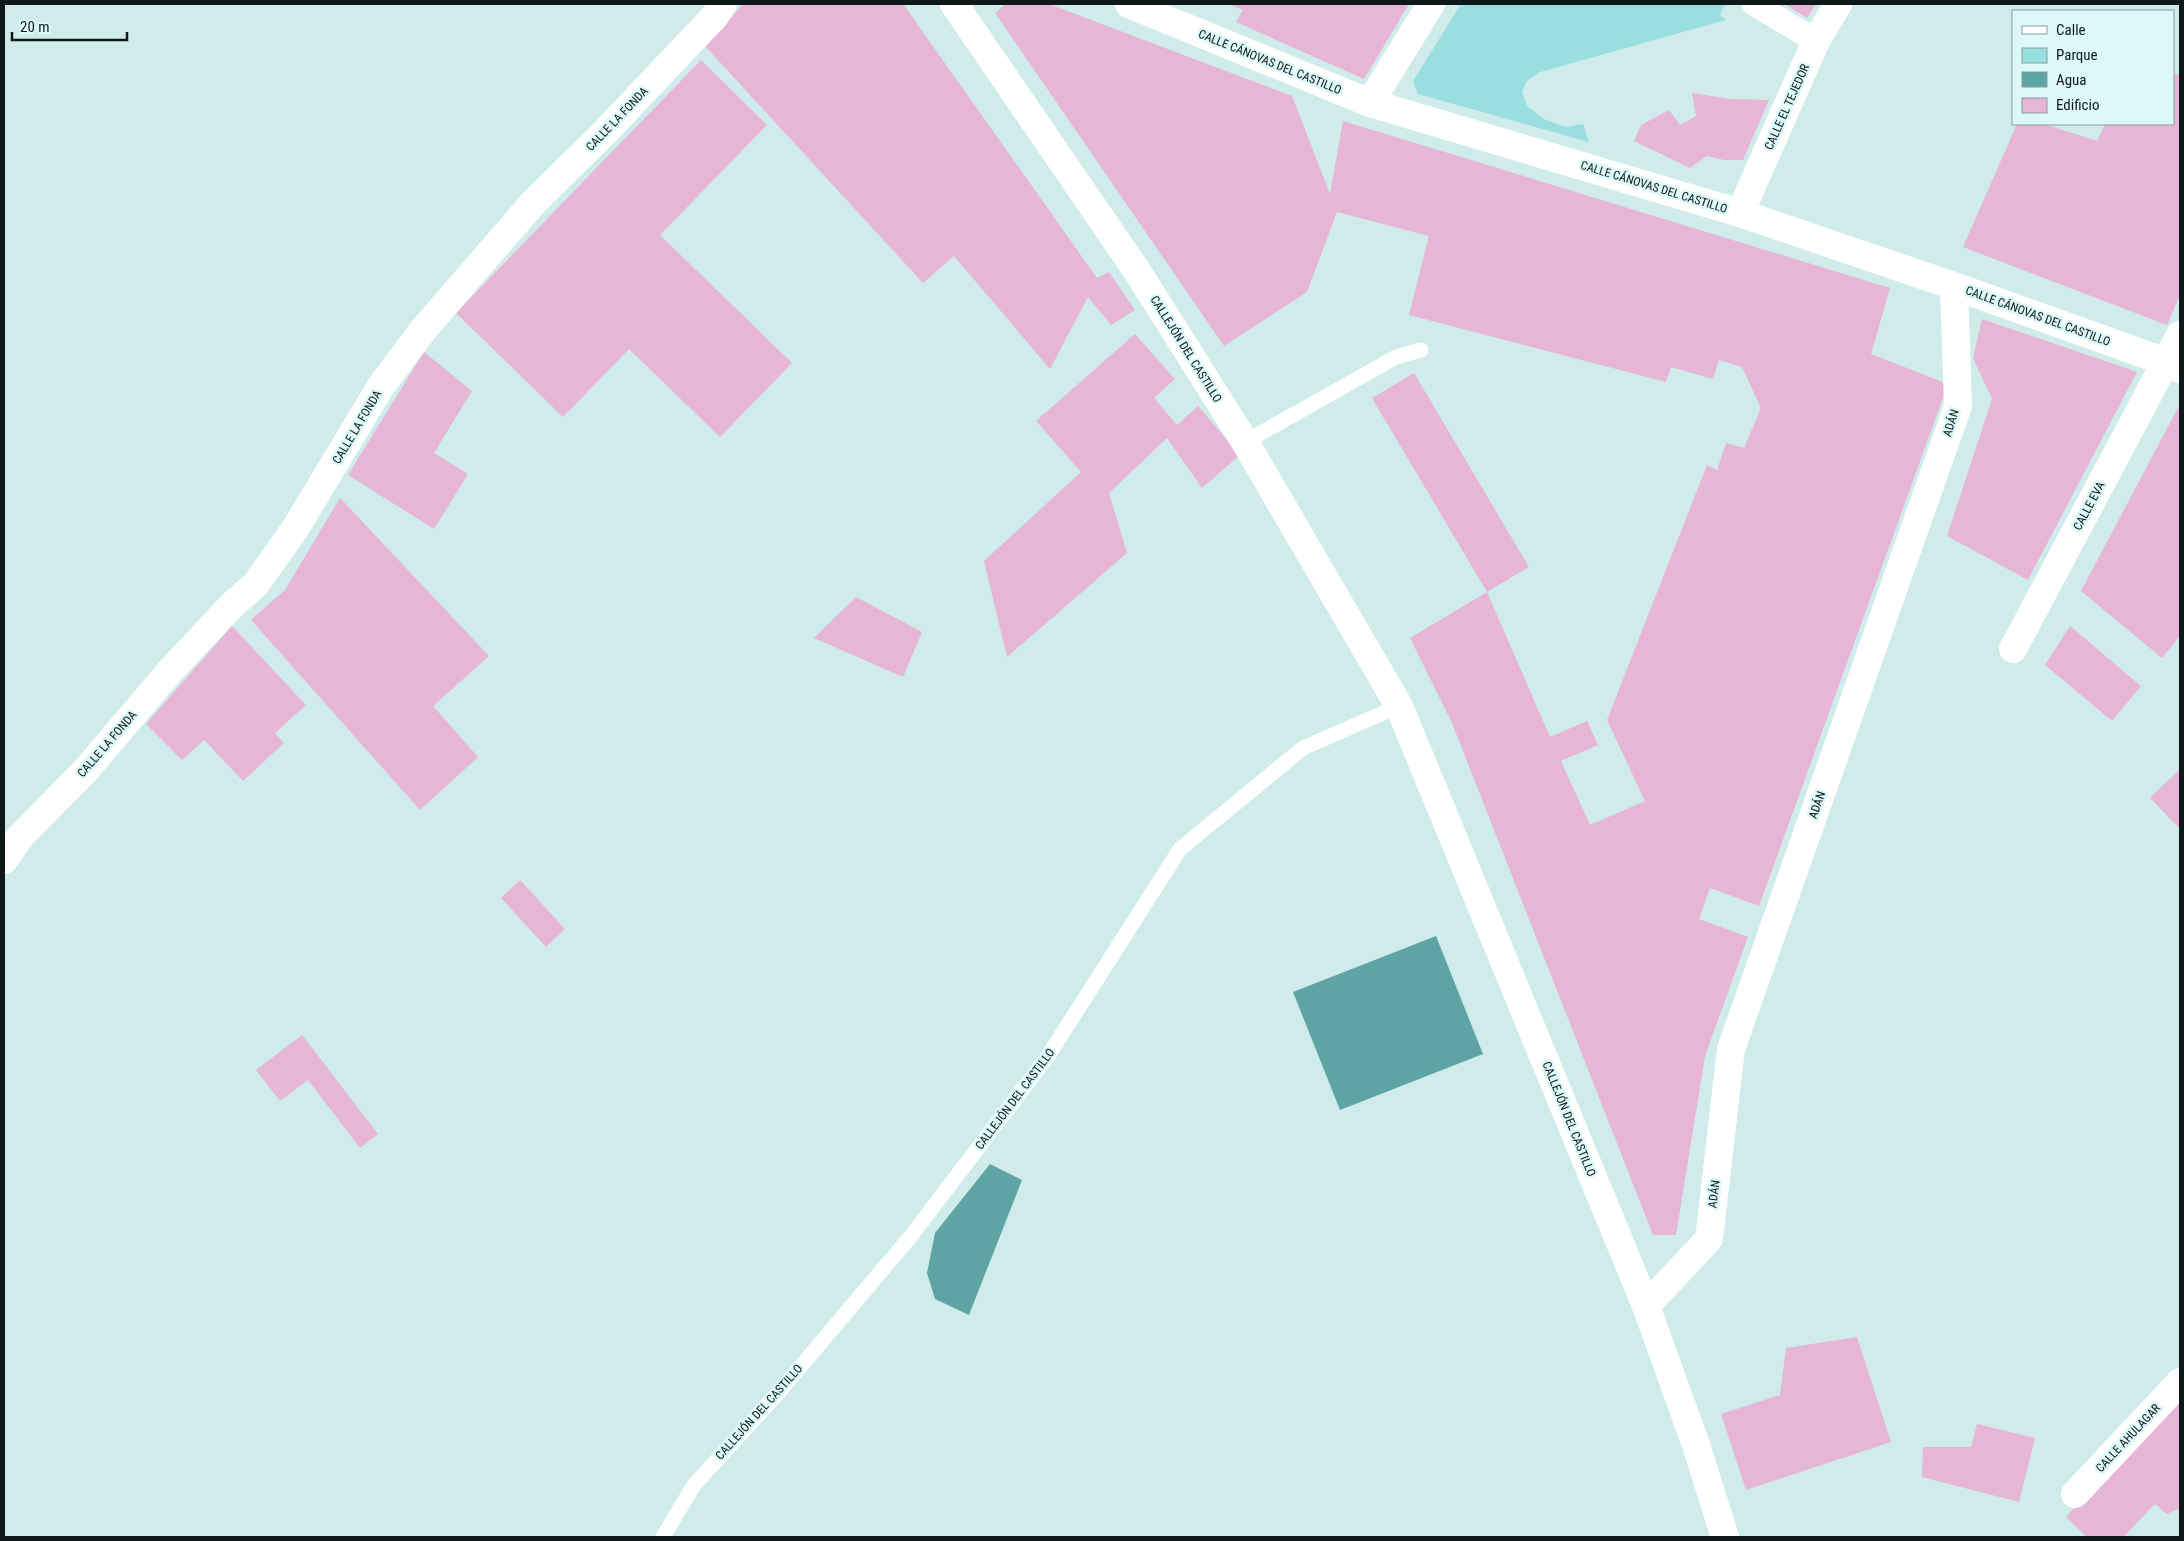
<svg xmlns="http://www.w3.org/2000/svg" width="2184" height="1541" viewBox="0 0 2184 1541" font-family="'Roboto Condensed',sans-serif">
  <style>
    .green { fill: #9adfdf }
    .water { fill: #5ea4a4 }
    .building { fill: #e7b5d6 }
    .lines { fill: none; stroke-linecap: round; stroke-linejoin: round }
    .service { stroke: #fff; stroke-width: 15 }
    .pedestrian { stroke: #fff; stroke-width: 24 }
    .minor { stroke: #fff; stroke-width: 28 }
    .tertiary { stroke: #fff; stroke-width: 28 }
    .labels { text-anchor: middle; stroke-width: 5; stroke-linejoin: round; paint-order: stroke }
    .street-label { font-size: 12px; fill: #0e1818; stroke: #dcf8f8 }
  </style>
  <rect width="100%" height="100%" fill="#cfebea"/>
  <path class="green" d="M1461 4H1725L1720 15 1726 20 1540 72 1527 81 1522 92 1527 106 1544 119 1565 127 1583 124 1589 142 1418 94 1413 81Z"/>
  <path class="water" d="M1436 936 1483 1054 1340 1110 1293 992Z
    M990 1164 1022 1180 969 1315 935 1299 927 1273 935 1233Z"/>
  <path class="building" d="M743 4H903L1097 278 1109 272 1135 310 1111 325 1088 297 1050 369 954 256 923 283 705 46Z
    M1006 4H1049L1292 96 1330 194 1343 121 1890 288 1871 354 1948 384 1759 906 1710 888 1699 919 1748 937 1705 1056 1676 1235H1653L1452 723 1410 638 1487 592 1372 398 1414 373 1529 567 1487 592 1550 737 1587 721 1598 745 1561 761 1590 825 1645 801 1607 720 1707 465 1717 470 1726 443 1744 448 1761 408 1742 367 1719 360 1713 379 1671 367 1666 382 1409 315 1429 236 1337 212 1307 292 1224 346 995 13Z
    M1229 4H1409L1364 79 1236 22 1243 10Z
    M1785 4H1816L1807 18Z
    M701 60 767 125 660 235 792 363 720 437 629 349 563 417 456 313Z
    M2173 72 2180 76V295L2167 325 1963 247 2017 124H2044L2097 141 2105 124H2173Z
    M1692 93 1730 99 1769 100 1743 160H1724L1707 156 1690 168 1634 141 1641 125 1669 110 1680 125 1696 116Z
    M1982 319 2137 372 2028 580 1947 536 1992 399 1973 358Z
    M1135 334 1175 379 1154 398 1177 425 1198 406 1240 455 1202 488 1167 438 1109 493 1127 553 1007 657 984 561 1081 472 1036 421Z
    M424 352 472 391 434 453 468 474 434 529 348 475Z
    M2180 404V636L2162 658 2081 591Z
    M340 498 489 656 433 706 478 757 420 810 251 620 285 590Z
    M856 597 922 632 903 677 814 638Z
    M232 626 306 705 275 733 284 743 243 781 204 740 182 760 146 724Z
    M2070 626 2141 686 2112 721 2045 665Z
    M2180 769V829L2150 798Z
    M520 880 565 929 546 947 501 898Z
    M302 1035 378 1134 360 1148 308 1080 280 1101 256 1070Z
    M1857 1337 1891 1442 1746 1490 1721 1414 1780 1395 1786 1348Z
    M2180 1397V1508L2167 1514 2155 1504 2123 1537H2087L2066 1517Z
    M1977 1424 2035 1438 2019 1502 1922 1477 1923 1447H1971Z"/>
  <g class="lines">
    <path class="service" d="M1245 442 1396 357 1421 350
      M663 1537 694 1485 779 1392 911 1236 1048 1056 1180 849 1303 748 1399 706"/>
    <path class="pedestrian" d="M1754 4 1816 41"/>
    <path class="minor" d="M1129 4 1370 103 1740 213 1954 286 2166 362 2180 369
      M1370 103 1431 4
      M1740 213 1816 41 1838 4
      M2013 649 2180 335
      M4 860 20 837 86 770 171 670 232 605 255 585 295 529 381 386 423 330 533 203 604 133 715 16 723 4
      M1646 1306 1709 1239 1731 1049 1958 406 1954 286
      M2075 1494 2180 1382"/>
    <path class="tertiary" d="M954 4 1137 271 1245 442 1399 706 1646 1306 1696 1445 1725 1537"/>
  </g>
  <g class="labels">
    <g class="street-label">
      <text transform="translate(1270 62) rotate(22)" y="4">CALLE CÁNOVAS DEL CASTILLO</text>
      <text transform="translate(1787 107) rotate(-66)" y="4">CALLE EL TEJEDOR</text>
      <text transform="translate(617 119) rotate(-46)" y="4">CALLE LA FONDA</text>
      <text transform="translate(1654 187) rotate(17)" y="4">CALLE CÁNOVAS DEL CASTILLO</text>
      <text transform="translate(2038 316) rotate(20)" y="4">CALLE CÁNOVAS DEL CASTILLO</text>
      <text transform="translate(1186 349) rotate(58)" y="4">CALLEJÓN DEL CASTILLO</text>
      <text transform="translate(1951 423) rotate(-72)" y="4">ADÁN</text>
      <text transform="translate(357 427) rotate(-59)" y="4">CALLE LA FONDA</text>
      <text transform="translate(2089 506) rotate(-62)" y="4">CALLE EVA</text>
      <text transform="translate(107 744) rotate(-49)" y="4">CALLE LA FONDA</text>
      <text transform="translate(1817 805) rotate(-71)" y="4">ADÁN</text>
      <text transform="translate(1015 1099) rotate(-53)" y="4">CALLEJÓN DEL CASTILLO</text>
      <text transform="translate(1569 1119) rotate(68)" y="4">CALLEJÓN DEL CASTILLO</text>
      <text transform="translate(1714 1194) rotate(-83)" y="4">ADÁN</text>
      <text transform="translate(759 1412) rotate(-48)" y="4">CALLEJÓN DEL CASTILLO</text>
      <text transform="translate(2128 1438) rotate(-47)" y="4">CALLE AHULAGAR</text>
    </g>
  </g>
  <rect width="2184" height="1541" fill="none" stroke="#0e1818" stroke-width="10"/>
  <rect x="2012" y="10" width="162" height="115" fill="#dcf8f8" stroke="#8a9e9e"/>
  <rect x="2022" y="26" width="25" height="8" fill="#ffffff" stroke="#8a9e9e"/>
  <text x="2056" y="35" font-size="15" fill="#0e1818">Calle</text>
  <rect x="2022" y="48" width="25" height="15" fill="#9adfdf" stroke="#8a9e9e"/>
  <text x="2056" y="60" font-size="15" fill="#0e1818">Parque</text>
  <rect x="2022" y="72" width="25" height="15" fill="#5ea4a4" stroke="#8a9e9e"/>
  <text x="2056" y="85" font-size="15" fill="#0e1818">Agua</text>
  <rect x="2022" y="98" width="25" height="15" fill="#e7b5d6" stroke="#8a9e9e"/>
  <text x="2056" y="110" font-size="15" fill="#0e1818">Edificio</text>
  <path d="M12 32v8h115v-8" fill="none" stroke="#0e1818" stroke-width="2.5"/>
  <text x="20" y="32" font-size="15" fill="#0e1818" stroke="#dcf8f8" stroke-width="4" paint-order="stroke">20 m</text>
</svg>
